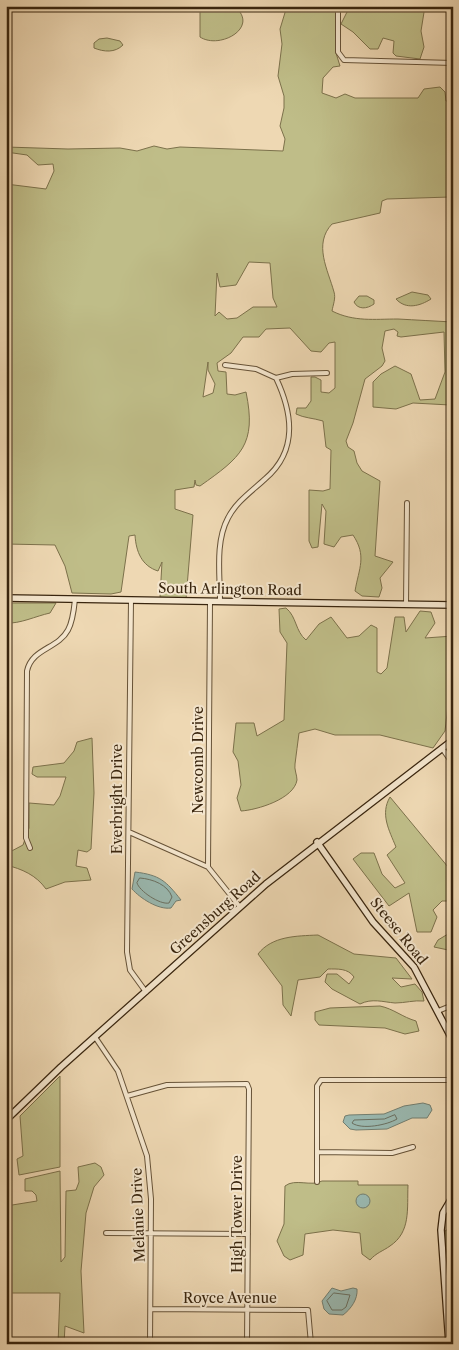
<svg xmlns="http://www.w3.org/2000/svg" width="459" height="1350" viewBox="0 0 459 1350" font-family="'Libre Caslon Text',serif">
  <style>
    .green { fill: #bfbd88; stroke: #7c714b; fill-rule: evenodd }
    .water { fill: #9ab9b1; stroke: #737e70 }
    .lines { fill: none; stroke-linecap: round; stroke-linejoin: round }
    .shore { stroke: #6a6f60; stroke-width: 1 }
    .street-casing { stroke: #665237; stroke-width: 6 }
    .secondary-casing { stroke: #39250e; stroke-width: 8 }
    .street { stroke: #f4e6ce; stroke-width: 4 }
    .secondary { stroke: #f4e6ce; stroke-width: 5.5 }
    .labels { text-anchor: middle; stroke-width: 4; stroke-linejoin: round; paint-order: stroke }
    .street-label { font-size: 14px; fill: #39250e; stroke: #f4e6ce }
  </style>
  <rect width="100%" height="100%" fill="#eed8b3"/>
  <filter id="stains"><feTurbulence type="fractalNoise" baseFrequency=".004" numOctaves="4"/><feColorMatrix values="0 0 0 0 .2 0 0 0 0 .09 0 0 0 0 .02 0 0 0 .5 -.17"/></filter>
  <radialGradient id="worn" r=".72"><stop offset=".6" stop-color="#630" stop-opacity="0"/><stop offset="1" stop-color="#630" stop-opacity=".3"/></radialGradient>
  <path class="green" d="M200 6H234C261 27 220 50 200 37Z
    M287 6H336V53L340 66 333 67 323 78 322 93 336 98 345 94 355 98H418L424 89 440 87 445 92 446 101H453V191L450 197 387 199 382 201 380 213 332 224C313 244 328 270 334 292 336 298 333 305 332 311 354 322 374 319 398 319 416 320 434 321 453 322V415L450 413V405L413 403 396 409 373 407V382L381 374 395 366 411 374 420 400 435 399 445 372 444 332 401 337 397 336 398 332 394 329 385 331 382 348 385 361 382 366 365 379 353 423 346 441 348 447 354 451 357 463 362 471 380 481 375 556 393 562 380 578 382 588 379 597 362 596 355 591C359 568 367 556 353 535L341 537 334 547 324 544 326 511 322 504 318 547 312 548 309 541V490L323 491 330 489 331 450 326 447 323 421C313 418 304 418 296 414L297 408H306L311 401V377H315L321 380V392L329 393 335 388V342L329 343 321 352 311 351 290 328 266 329 259 337H243L231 353 217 363 218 371 226 372 227 394 235 395 246 392C257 445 241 457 200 486L196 485 195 480 194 487 175 490V509L193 515 186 599 160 597 162 562 158 571C142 566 136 552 135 535L129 536 121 592 111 594 72 593 65 566 55 545 6 544V303L9 302 6 292V184L46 189 54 171 53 164 38 165 27 155 6 152V147L68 149 120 148 137 151 154 146 167 149 180 147 283 151 285 139 280 126 284 108V96L278 76 282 44 280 29ZM249 262 270 263 273 298 277 307H253L237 318 227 319 219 312 215 316 217 273 220 287 236 285ZM208 362V370L215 384 213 393 203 397Z
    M358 6H425L421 31 424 47 420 59 396 56 393 53 394 41 383 38 378 49H370L353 32 341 24 347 12Z
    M107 38 120 41 123 45C115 53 104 52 94 48V43L99 39Z
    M412 292 428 295 431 299C420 306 406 310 396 299Z
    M359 296H367L374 300V304C367 309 358 310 354 302Z
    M6 603H56L50 613C36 616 20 624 6 623Z
    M286 608C297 617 295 631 306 640L319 624 331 617 347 638 359 636 371 625 377 628V672L381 674 387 668 395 617H404L406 632 420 611 431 612 435 623 425 638 453 636V687H450L445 731 433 748 380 735H335L315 729 299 733C298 743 296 754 295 764 294 769 297 775 297 780 294 799 257 810 241 811L237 798 241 785 238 761 233 752 236 723H254L257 736 284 720 287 643 280 632 279 609Z
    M92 738 94 793 91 849 87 852 78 850 76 866 87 868 91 880 65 882 46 889C36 875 22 869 6 865V854L23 845 29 828V803L54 805 60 796 66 777H37L32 774 33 767 64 763 74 751 77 742Z
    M390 797 453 873V901H442L433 910 437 917 431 932H417L409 893 389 906 353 859 361 853H374L382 874 395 888 405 883 387 855 396 847C389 830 380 814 390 797Z
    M453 931V951L434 947 438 940Z
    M318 935 354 954 396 958 412 979 392 978 401 987 415 984 422 992 424 1001C414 1000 405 1003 395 1003 383 1002 372 998 360 1004L332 989 325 982 327 974H337L349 984 354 977C348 968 337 969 328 969L320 977 298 980 291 1016 283 1005 282 986 258 954C272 936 296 936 318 935Z
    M380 1006C394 1009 402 1017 416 1021L419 1031 405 1034 385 1028 319 1025 315 1020V1012L330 1008Z
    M60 1076V1167L19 1175 17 1159 23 1156 20 1116Z
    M95 1163 101 1167 104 1175 94 1187 86 1213 81 1271 84 1333 65 1326 64 1344H58L60 1293H6V1206L37 1201 36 1195 32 1191H25V1179L60 1171 61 1262 65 1257 66 1191 76 1190 79 1182 78 1167Z
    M322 1181H358V1185H408C407 1209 411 1232 390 1246 383 1251 376 1253 370 1260L362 1254 360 1233 333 1230 305 1234 303 1255 290 1260 284 1256 277 1241 284 1224 285 1186C295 1178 311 1187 322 1181Z
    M450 1228 453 1230V1264H450L444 1243 445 1231Z"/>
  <path class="water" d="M135 872C160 875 166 881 181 900L176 901 171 908C158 910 140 898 132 889Z
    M423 1103 430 1105 432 1110 427 1118H412L387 1129 356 1130 350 1129 343 1122 345 1116 349 1115 384 1114 404 1106Z
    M356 1201a7 7 0 1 1 14 0a7 7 0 1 1-14 0Z
    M332 1288 341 1291 353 1288 357 1289C358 1299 351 1309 343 1315L329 1314 324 1309 322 1301Z"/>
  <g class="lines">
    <path class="shore" d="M140 878C153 879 168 885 172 897L169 903C160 905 139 891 137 883Z
      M395 1115 397 1119C387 1125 362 1130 352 1123L354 1120 384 1119Z
      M334 1293 350 1295 346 1307 342 1310H332L327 1301Z"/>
    <defs>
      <path id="street" d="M338 6V52L344 60 453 63
        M225 365 256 369 276 378 292 374 327 373
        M131 600 127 952 130 970 146 992
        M220 601C220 575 215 542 228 518 236 502 252 491 265 479 298 451 293 414 276 378
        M210 602 208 867 240 907
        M406 605 407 503
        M442 748 453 764
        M129 832 208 867
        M30 848 26 838 27 671C32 648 58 649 68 630 73 621 74 609 75 599
        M438 1011 453 1005
        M95 1037 118 1071 147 1156 151 1199 150 1344
        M127 1096 167 1085 247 1084 249 1089 247 1344
        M317 1152 392 1153 413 1147
        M317 1182V1086L321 1080H453
        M106 1233 248 1234
        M151 1309 308 1310 311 1344"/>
      <path id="secondary" d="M6 598 453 605
        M317 842 373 922 414 967 453 1041
        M6 1120 61 1067 266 884 453 740
        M449 1344 441 1230 443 1213 453 1196"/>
    </defs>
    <use href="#street" class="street-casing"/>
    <use href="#secondary" class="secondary-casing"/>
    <use href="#street" class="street"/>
    <use href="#secondary" class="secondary"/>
  </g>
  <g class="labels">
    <g class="street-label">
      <text transform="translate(230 589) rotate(1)" y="5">South Arlington Road</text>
      <text transform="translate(198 760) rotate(-90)" y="5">Newcomb Drive</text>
      <text transform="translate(117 799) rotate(-90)" y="5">Everbright Drive</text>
      <text transform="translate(215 913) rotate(-42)" y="5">Greensburg Road</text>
      <text transform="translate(399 931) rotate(51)" y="5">Steese Road</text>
      <text transform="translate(237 1214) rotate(-90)" y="5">High Tower Drive</text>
      <text transform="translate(138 1215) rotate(-92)" y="5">Melanie Drive</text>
      <text x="230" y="1303">Royce Avenue</text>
    </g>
  </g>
  <rect width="459" height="1350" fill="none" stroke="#eed8b3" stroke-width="25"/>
  <rect x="8" y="8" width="444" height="1335" fill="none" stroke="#39250e" stroke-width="2.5"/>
  <rect x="12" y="12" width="434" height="1325" fill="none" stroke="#39250e"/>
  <rect width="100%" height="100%" filter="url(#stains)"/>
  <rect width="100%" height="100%" fill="url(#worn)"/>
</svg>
